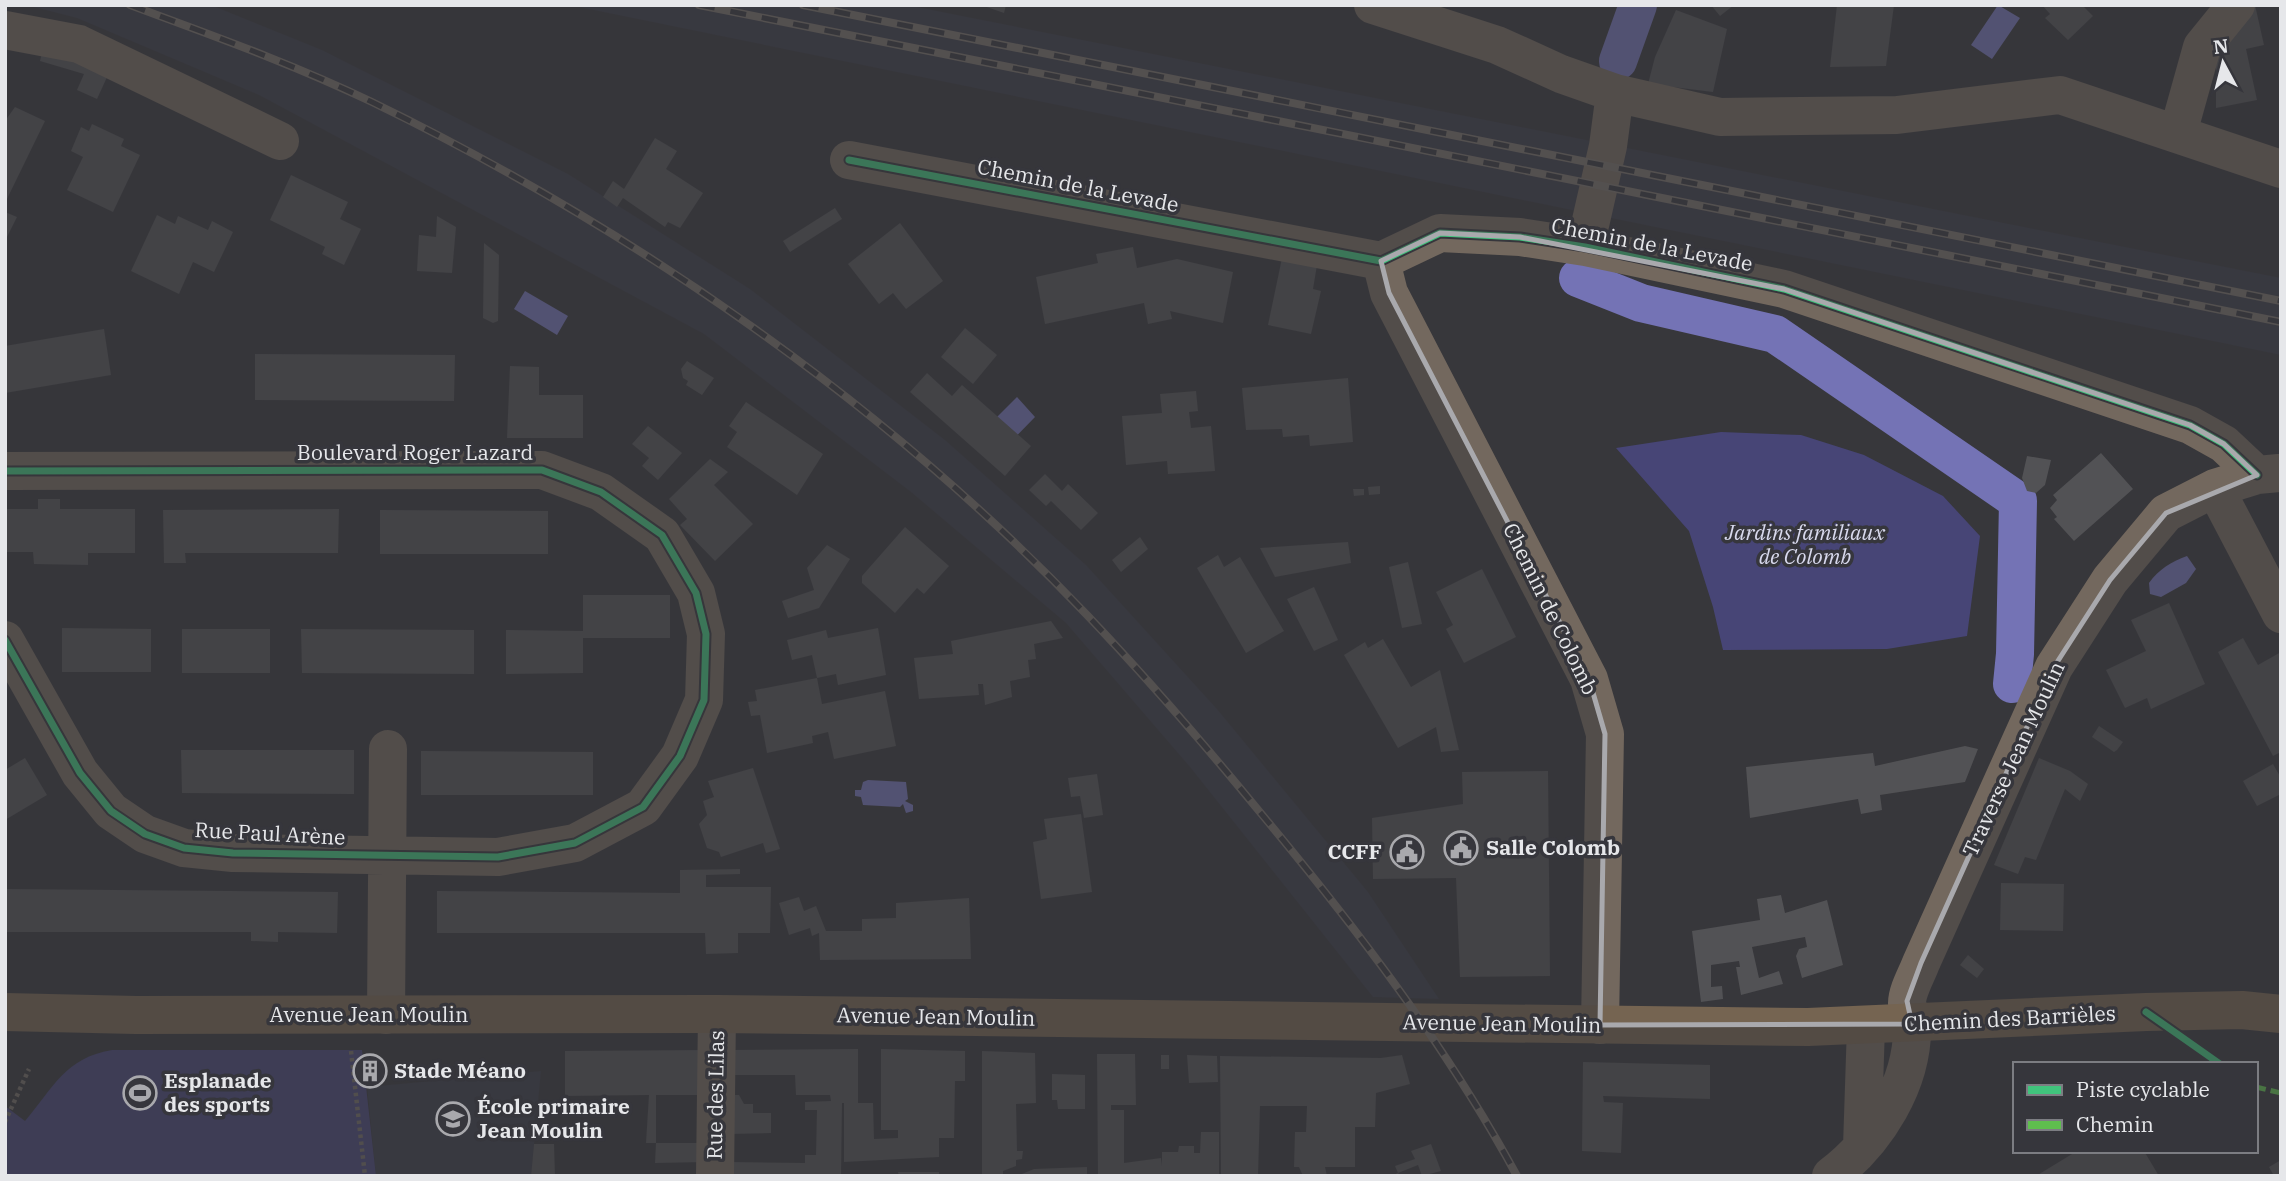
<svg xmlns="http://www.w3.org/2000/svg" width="2286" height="1181" viewBox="0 0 2286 1181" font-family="'IBM Plex Serif',serif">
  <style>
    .built { fill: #3b3c47 }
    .green { fill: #474576 }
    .water { fill: #7473b5 }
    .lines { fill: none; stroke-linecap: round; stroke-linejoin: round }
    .canal { stroke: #7473b5; stroke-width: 38 }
    .building { fill: #525255 }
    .path { stroke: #726b65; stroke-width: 4.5; stroke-dasharray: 3.5 3.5; stroke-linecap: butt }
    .minor { stroke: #73685e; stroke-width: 38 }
    .major { stroke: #756451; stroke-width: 38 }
    .rail-casing { stroke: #766f69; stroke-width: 8 }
    .rail { stroke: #36363c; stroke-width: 5; stroke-dasharray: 16; stroke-linecap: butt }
    .quiet { stroke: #5fbe4e; stroke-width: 5; stroke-dasharray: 10 5; stroke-linecap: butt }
    .cycleway-casing { stroke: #36363c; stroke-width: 11 }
    .cycleway { stroke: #40c37c; stroke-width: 7 }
    .marked { fill: none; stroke: #a9a9ad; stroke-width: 5; stroke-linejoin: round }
    .labels { text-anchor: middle; stroke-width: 7; stroke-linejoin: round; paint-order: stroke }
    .street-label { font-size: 21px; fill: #e6e7ea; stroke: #36363c }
    .park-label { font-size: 21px; font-style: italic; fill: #d8d9ed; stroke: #36363c }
    .poi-label { font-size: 21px; font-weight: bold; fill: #e6e7ea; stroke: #36363c; text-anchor: start }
  </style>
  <rect width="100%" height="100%" fill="#37373b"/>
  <path class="built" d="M26 5H211L322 50 568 174 750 289 945 440 1086 565 1217 709 1368 892 1439 999 1373 997 1190 767 1066 623 911 492 704 334 259 95 77 18Z
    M569 5H907L2281 278V355Z
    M541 1071 531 1176H376L367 1087Z"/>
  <path class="green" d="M1721 432 1801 435 1864 455 1943 496 1980 536 1967 636 1887 649 1723 650 1713 607 1689 531 1616 448Z
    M112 1050H362L376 1176H5V1106L25 1121C54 1087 65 1058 112 1050Z"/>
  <path class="water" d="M1998 5 2020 18 1992 59 1971 45Z
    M525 291 568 316 557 335 514 309Z
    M1017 397 1035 417 996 457 977 437Z
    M2187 556 2196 569 2186 583 2161 597 2150 594 2149 583C2159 569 2171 562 2187 556Z
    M868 780 906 782 908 799 905 801 913 805V811L906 813 903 804 900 807 863 805 861 797 855 796V790H861L863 782Z"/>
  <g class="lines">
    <path class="canal" d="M1618 61 1638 5
      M1578 278 1641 303 1775 334 2018 501 2015 654 2012 684"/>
  </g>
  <path class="building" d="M981 5H1006L1004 13Z
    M1711 5H1734L1720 16Z
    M1837 5H1894L1886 66 1830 67Z
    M2042 5H2082L2093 16 2068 40 2045 18 2050 14Z
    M2255 5 2264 45 2246 49 2257 100 2216 108V86L2220 85 2212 51Z
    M1676 10 1727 29 1713 92 1648 84 1655 57Z
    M44 44 113 64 97 99 77 90 84 74 40 61Z
    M15 107 45 121 5 203V121Z
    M92 124 124 139 121 146 140 155 113 212 67 190 83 157 71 151 81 127 89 131Z
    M655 138 677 151 666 169 703 193 680 228 668 222 665 227 623 198 617 207 603 197 613 181 624 189Z
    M291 175 348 202 340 219 361 229 344 265 322 254 325 247 270 220Z
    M835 208 842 219 790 252 783 241Z
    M5 212 17 217 5 241Z
    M157 215 175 224 178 216 208 230 212 221 233 232 214 272 193 262 179 294 131 271Z
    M437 216 456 227 452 273 417 271 419 235 436 237Z
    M900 223 943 281 906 309 893 293 879 304 848 264Z
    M484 243 499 255 498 321 493 323 483 318Z
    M1133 247 1137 268 1177 259 1233 272 1223 323 1170 311 1172 319 1148 324 1144 303 1045 324 1036 277 1098 263 1096 254Z
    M1282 258 1317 265 1313 289 1321 291 1311 334 1268 325Z
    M965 328 997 355 973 384 941 357Z
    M104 329 111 375 5 393V346Z
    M255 354 455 355 454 401 255 400Z
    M687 361 714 378 702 395 686 385 688 381 683 378 681 369Z
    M510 366 539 367V395H583V438H507Z
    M927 373 952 396 962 385 1031 446 1005 476 910 392Z
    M1348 378 1353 442 1310 446 1309 435 1283 437 1282 429 1246 430 1242 388Z
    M1196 391 1198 411 1189 412 1191 428 1211 426 1215 471 1168 474 1167 461 1126 465 1122 416 1162 413 1160 394Z
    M746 402 823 454 797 495 727 447 737 432 729 426Z
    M648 426 682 453 658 480 642 466 649 458 632 444Z
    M2101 453 2133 489 2074 541 2054 519 2057 517 2050 508 2057 500 2053 495Z
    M2027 456 2051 460 2045 485 2036 493 2027 491 2022 478Z
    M710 459 728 472 714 485 753 524 715 561 680 525 687 519 669 499Z
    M1045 474 1062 491 1068 484 1098 513 1081 530 1051 501 1046 506 1029 490Z
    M1380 486V494L1369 495 1368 487Z
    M1353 489H1364V495L1354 496Z
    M38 499H60V509H135V553H88V565L34 564 33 552H5V509H38Z
    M339 509 338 553H185L186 563H164L163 510Z
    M380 510 548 511V554H380Z
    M905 527 949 566 924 594 917 588 895 613 862 583V576Z
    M1140 537 1148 549 1121 572 1112 560Z
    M1348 542 1351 563 1275 577 1260 548Z
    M827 545 850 559 819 608 788 618 782 601 814 590 807 568Z
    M1218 555 1224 567 1240 557 1284 631 1246 653 1197 568Z
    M1408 562 1422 624 1402 628 1389 567Z
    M1482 569 1516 637 1464 663 1446 629 1453 625 1436 592Z
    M1314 587 1338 640 1314 651 1287 599Z
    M583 595H670V638H583V673L506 674V630L583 631Z
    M2169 603 2205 684 2151 709 2147 698 2125 708 2106 670 2146 651 2131 620Z
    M1051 621 1063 638 1034 644 1036 659 1028 660 1030 677 1010 681 1012 697 985 705 983 684H978L979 695 919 699 914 658 953 654 951 641Z
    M62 628 151 629V672H62Z
    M878 628 886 675 838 685 836 674 817 678 812 655 792 660 787 640 826 630 828 638Z
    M182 629H270V673H182Z
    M301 629 474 630V674L302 673Z
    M2243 638 2258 665 2281 652V752L2273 756 2218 652Z
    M1383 639 1411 687 1440 670 1459 750 1441 752 1436 727 1398 748 1344 655 1365 642 1368 648Z
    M817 678 822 704 885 691 896 746 834 759 828 732 812 736 813 743 767 753 760 715 751 716 748 702 757 701 755 690Z
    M2099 726 2123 742 2117 750 2114 752 2092 737Z
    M1965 746 1978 749 1965 782 1880 795 1882 810 1861 814 1858 799 1750 818 1746 767 1873 753 1875 766Z
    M181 750H354V794L182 793Z
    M421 751 593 752V795H421Z
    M25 758 47 795 5 820V770Z
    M2039 758 2070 771 2088 784 2080 801 2065 789 2036 860 2025 857 2018 874 1994 865Z
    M2273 764 2281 778V794L2257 806 2243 781Z
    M753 768 780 849 766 853 763 843 721 857 719 852 707 848 699 824 707 815 703 801 714 797 708 781Z
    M1548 771 1550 976 1460 977 1456 878 1373 879 1372 818 1463 804 1462 772Z
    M1097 774 1103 815 1084 818 1080 796 1071 797 1068 778Z
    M1081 814 1092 892 1041 899 1033 842 1047 839 1044 819Z
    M740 869V874L706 875V887H771L770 933H738V953L706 954 705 933H437V891L680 893V870Z
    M2001 883 2064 884 2063 931 2000 930Z
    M5 889 338 892 337 933 278 932V942L251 941V932H5Z
    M1781 895 1785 913 1827 900 1843 965 1802 978 1796 956 1799 949 1807 947 1805 937 1752 947 1759 978 1779 971 1783 984 1741 995 1736 967H1740L1739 961 1711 965V987L1722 986 1723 999 1701 1002 1692 931 1760 920 1757 899Z
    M799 897 804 911 816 906 826 931H862V919L896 918V903L969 898 971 959 820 960 819 933 812 936 810 928 789 935 779 903Z
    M1968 955 1984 969 1977 978 1960 965Z
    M858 1049V1103H873L874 1139 898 1138V1130H881V1049L965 1051V1081H955L954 1138H939V1157L844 1162V1103H842L841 1176H729V1162L805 1163V1155H816L817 1110H805V1102L831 1101 830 1095H796L795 1075H730L729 1050Z
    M706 1050V1095H656V1143H646L649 1095 565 1096V1051Z
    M982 1051 1035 1053 1036 1103 1016 1104 1017 1151H1023L1022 1159 1016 1160V1166L1003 1171V1176H982Z
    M1097 1054H1135L1136 1105H1111V1110H1124V1163L1161 1158 1162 1166V1152H1178L1179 1146H1194V1153H1200L1201 1132H1219V1176H1098Z
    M1161 1055H1169V1069H1161Z
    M1187 1055 1217 1056 1218 1082 1189 1083Z
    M1402 1055 1410 1084 1376 1093 1375 1127H1355V1167H1325L1327 1176H1303L1299 1167H1294L1295 1132H1306L1307 1106H1260L1258 1176H1221L1220 1056 1381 1058Z
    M364 1059H375L377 1082H366Z
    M1583 1062 1710 1065V1099L1603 1096 1604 1102 1623 1103 1621 1153 1582 1151Z
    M1052 1074 1085 1075V1109H1058L1057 1100H1052Z
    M729 1095H739L744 1104H753V1113H771V1133L729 1134Z
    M656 1143H706L705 1162 655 1163Z
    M534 1144H554L555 1176H531Z
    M1431 1144 1441 1171 1422 1176 1418 1165 1398 1173 1400 1176H1391L1398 1173 1395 1166 1415 1159 1411 1151Z
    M2077 1151H2144L2159 1176H2036Z
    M2281 1160V1176H2274L2269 1167Z
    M1087 1167V1176H1017L1034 1169Z
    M898 1172H939V1176H899Z"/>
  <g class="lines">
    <path class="path" d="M351 1051 365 1176
      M5 1122 29 1069"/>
    <path class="minor" d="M1373 5 1497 45 1561 74 1615 93 1720 117 1897 115 2060 95 2281 169
      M5 30 79 44 280 141
      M2178 133 2202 47 2236 5
      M849 160 1381 261 1440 233 1520 237 1585 247 1784 289 2190 425 2224 444 2257 475
      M1585 247 1608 146 1615 93
      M1381 261 1389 293 1589 679 1605 734 1600 1025
      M5 471 542 470 601 492 662 535 696 593 706 634 704 700 680 756 643 807 575 843 498 857 233 853 184 848 145 834 111 811 80 773 5 640
      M2215 488 2281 614
      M386 1015 388 749
      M1862 1147 1866 1026
      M715 1176 717 1014
      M1831 1176C1876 1142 1914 1083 1912 1024 1912 1017 1908 1010 1907 1003 1907 991 1917 974 1921 963L2054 667 2110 580 2166 513 2215 488 2257 475 2279 473"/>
    <path class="major" d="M5 1012 136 1015 717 1014 1808 1027 2146 1012 2242 1010 2281 1014"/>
    <defs>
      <path id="rail" d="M130 5C211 35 293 64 372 102 635 230 885 403 1087 615 1147 678 1204 744 1259 811 1354 925 1446 1045 1517 1176
        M699 5 2281 322
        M803 5 2281 301"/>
    </defs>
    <use href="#rail" class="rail-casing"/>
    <use href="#rail" class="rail"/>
    <path class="quiet" d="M2256 1087 2281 1093"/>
    <defs>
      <path id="cycleway" d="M849 160 1381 261 1440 233 1520 237 1585 247 1784 289 2190 425 2224 444 2257 475
        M5 471 542 470 601 492 662 535 696 593 706 634 704 700 680 756 643 807 575 843 498 857 233 853 184 848 145 834 111 811 80 773 5 640
        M2146 1012 2220 1064"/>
    </defs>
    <use href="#cycleway" class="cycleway-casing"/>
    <use href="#cycleway" class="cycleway"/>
  </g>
  <path d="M0 0H2286V1181H0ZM1440 233 1520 237 1784 289 2190 425 2224 444 2257 475 2166 513 2110 580 2054 667 1921 963 1907 1001 1912 1024 1600 1025 1605 734 1589 679 1389 293 1381 261Z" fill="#37373b" fill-opacity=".55" fill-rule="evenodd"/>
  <path class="marked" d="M1440 233 1520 237 1784 289 2190 425 2224 444 2257 475 2166 513 2110 580 2054 667 1921 963 1907 1001 1912 1024 1600 1025 1605 734 1589 679 1389 293 1381 261Z"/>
  <defs>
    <symbol id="civic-ring" viewBox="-11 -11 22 22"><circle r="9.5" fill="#36363c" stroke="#a9a9ad" stroke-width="1.5"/><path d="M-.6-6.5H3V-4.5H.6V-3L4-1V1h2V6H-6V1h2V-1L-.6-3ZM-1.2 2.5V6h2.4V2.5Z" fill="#a9a9ad"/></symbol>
    <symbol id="building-ring" viewBox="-11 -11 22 22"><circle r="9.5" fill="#36363c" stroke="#a9a9ad" stroke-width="1.5"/><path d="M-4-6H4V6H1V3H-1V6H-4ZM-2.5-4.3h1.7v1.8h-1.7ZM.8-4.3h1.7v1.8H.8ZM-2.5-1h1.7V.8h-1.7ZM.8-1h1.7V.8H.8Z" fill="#a9a9ad"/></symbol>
    <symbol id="stadium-ring" viewBox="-11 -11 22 22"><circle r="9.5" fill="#36363c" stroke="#a9a9ad" stroke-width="1.5"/><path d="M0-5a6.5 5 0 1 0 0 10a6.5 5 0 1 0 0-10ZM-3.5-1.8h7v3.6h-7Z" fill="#a9a9ad"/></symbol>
    <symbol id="school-ring" viewBox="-11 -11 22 22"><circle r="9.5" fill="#36363c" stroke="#a9a9ad" stroke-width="1.5"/><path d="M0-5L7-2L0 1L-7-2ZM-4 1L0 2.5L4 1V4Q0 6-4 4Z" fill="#a9a9ad"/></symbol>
  </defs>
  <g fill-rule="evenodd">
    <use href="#civic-ring" x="1442" y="829" width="38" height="38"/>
    <use href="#civic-ring" x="1388" y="833" width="38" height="38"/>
    <use href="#building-ring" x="351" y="1052" width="38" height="38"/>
    <use href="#stadium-ring" x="121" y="1074" width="38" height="38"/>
    <use href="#school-ring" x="434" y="1100" width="38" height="38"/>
  </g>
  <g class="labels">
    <g class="street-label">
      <text transform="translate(1078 186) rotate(11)" y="7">Chemin de la Levade</text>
      <text transform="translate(1652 245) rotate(11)" y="7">Chemin de la Levade</text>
      <text x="415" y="460">Boulevard Roger Lazard</text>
      <text transform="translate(1550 609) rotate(64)" y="7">Chemin de Colomb</text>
      <text transform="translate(2014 759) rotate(-65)" y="7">Traverse Jean Moulin</text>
      <text transform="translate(270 834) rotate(3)" y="7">Rue Paul Arène</text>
      <text x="369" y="1022">Avenue Jean Moulin</text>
      <text transform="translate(936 1017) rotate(1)" y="7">Avenue Jean Moulin</text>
      <text transform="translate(2010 1019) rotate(-3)" y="7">Chemin des Barrièles</text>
      <text transform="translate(1502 1024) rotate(1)" y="7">Avenue Jean Moulin</text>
      <text transform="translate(716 1095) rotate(-89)" y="7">Rue des Lilas</text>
    </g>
    <g class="park-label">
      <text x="1805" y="540">Jardins familiaux<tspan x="1805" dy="24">de Colomb</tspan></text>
    </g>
    <g class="poi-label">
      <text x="1486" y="855">Salle Colomb</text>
      <text x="1382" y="859" text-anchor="end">CCFF</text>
      <text x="394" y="1078">Stade Méano</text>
      <text x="164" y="1088">Esplanade<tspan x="164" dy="24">des sports</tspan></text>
      <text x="477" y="1114">École primaire<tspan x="477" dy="24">Jean Moulin</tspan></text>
    </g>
  </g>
  <rect width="2286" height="1181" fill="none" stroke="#e6e7ea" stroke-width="14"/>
  <rect x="2013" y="1062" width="245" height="91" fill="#36363c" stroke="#7c7d82" stroke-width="2"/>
  <rect x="2027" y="1085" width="35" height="10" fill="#40c37c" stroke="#7c7d82" stroke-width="2"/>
  <text x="2076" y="1097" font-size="21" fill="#e6e7ea">Piste cyclable</text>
  <rect x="2027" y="1120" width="35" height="10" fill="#5fbe4e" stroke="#7c7d82" stroke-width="2"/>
  <text x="2076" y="1132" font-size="21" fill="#e6e7ea">Chemin</text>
  <g transform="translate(2223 63) rotate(353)" stroke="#36363c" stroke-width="5" paint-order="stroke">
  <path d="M0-5L12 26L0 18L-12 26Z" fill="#e6e7ea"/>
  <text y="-10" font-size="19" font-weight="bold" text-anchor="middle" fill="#e6e7ea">N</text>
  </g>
</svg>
